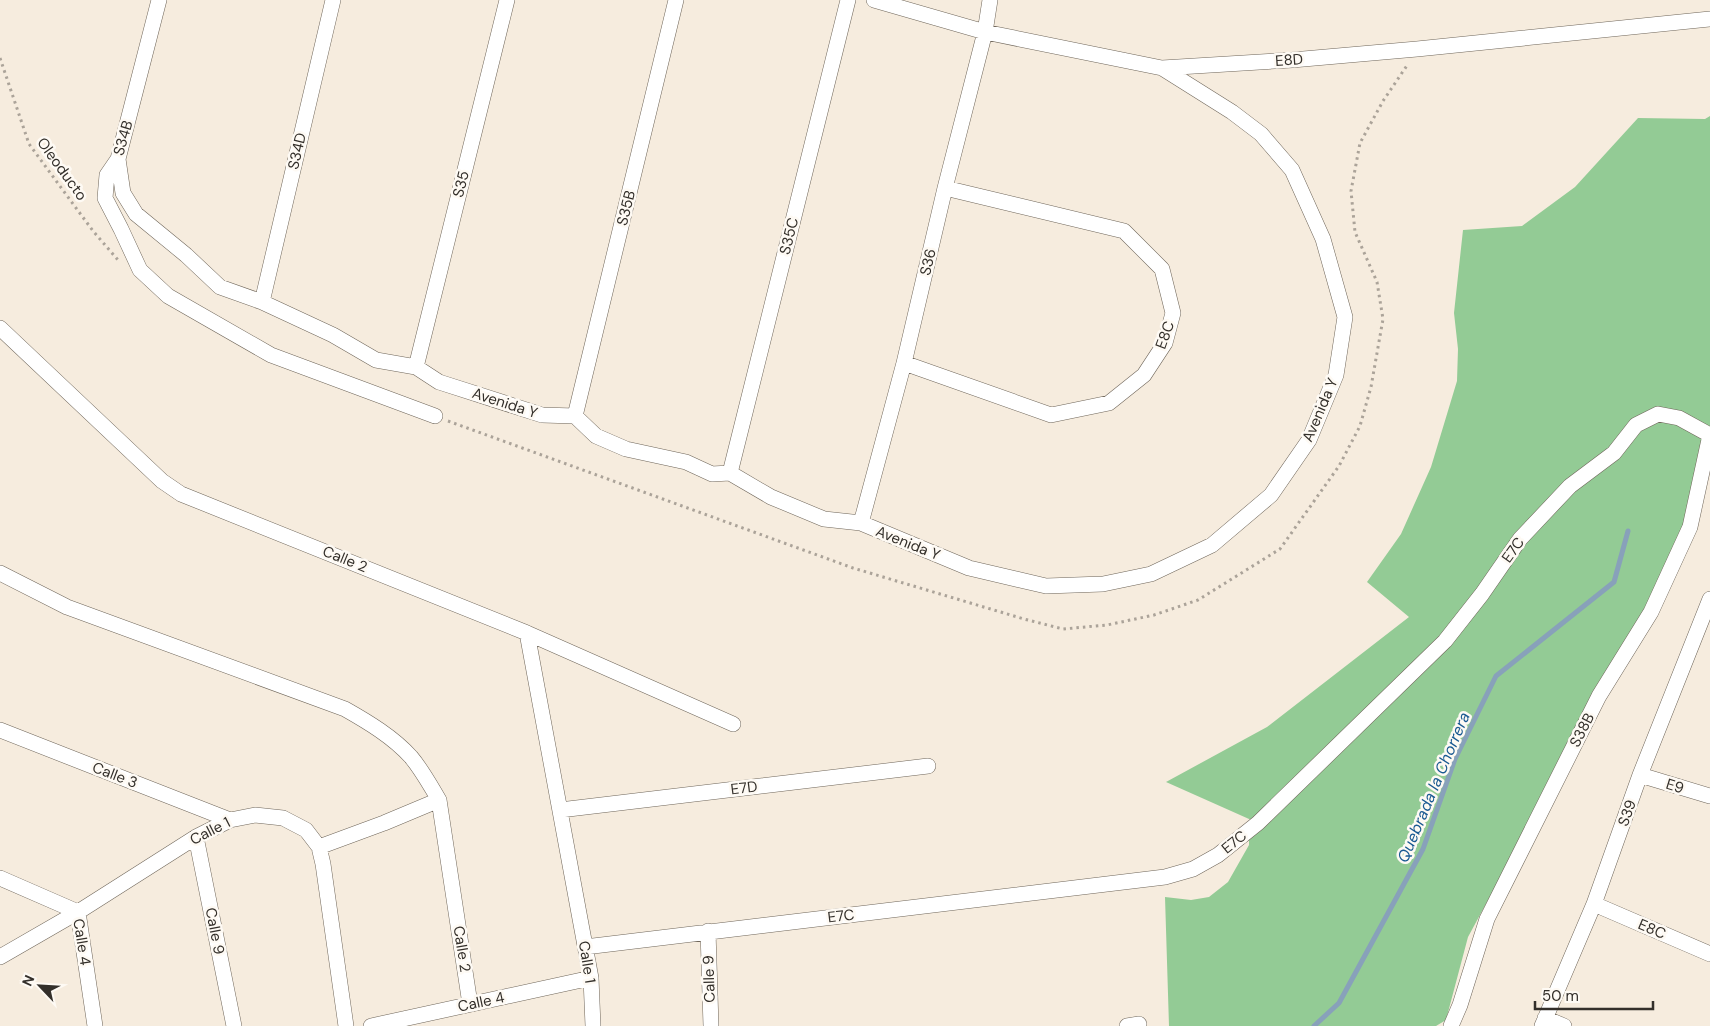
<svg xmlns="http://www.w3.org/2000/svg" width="1710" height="1026" viewBox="0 0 1710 1026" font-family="'DM Sans',sans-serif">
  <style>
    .green { fill: #93cb95 }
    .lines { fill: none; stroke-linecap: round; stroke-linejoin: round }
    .stream { stroke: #88a1ba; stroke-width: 5 }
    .minor-casing { stroke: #6f665a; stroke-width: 16 }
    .path { stroke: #aba399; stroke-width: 3; stroke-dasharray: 2.5 4; stroke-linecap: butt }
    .minor { stroke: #fff; stroke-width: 15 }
    .labels { text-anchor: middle; stroke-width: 5; stroke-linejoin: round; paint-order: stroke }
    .street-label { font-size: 15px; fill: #332f2a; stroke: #fefaf4 }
    .water-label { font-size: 16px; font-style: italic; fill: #1a5a92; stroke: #fefaf4 }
  </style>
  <rect width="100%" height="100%" fill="#f6ecde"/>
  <path class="green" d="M1710 116V435L1690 527 1468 937 1446 1020 1436 1026H1169L1165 897 1191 900 1209 897 1228 882 1249 845V830L1258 823 1166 782 1267 727 1409 617 1367 582 1401 534 1431 467 1457 381 1458 349 1454 313 1463 230 1522 226 1575 187 1638 118 1705 119Z"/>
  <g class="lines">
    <path class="stream" d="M1314 1026 1339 1003 1423 849 1455 759 1496 676 1614 582 1628 531"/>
    <defs>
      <path id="minor" d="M159 0 118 159 107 175 105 198 121 229 140 270 168 296 271 355 435 416
        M874 0 985 32 1162 68 1292 60 1417 49 1710 19
        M118 159 123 193 136 214 186 255 220 287 262 302 333 335 376 360 416 367 439 382 542 415 575 416 596 436 626 449 686 462 712 474 730 473 771 497 824 519 861 523 969 568 1046 586 1103 584 1151 574 1212 545 1271 495 1309 440 1336 375 1345 317 1323 239 1292 170 1261 134 1232 112 1162 68
        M262 302 333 0
        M0 328 162 481 181 494 527 633 733 724
        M904 363 1051 415 1109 403 1144 375 1165 343 1173 313 1162 269 1124 231 945 188
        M416 367 507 0
        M575 416 676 0
        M730 473 848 0
        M861 523 904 363 945 188 985 32 990 0
        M0 573 67 607 345 709C368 722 393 737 411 757 422 770 430 785 439 800L470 1004
        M527 633 591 978 593 1026
        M0 730 230 820
        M1640 775 1710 796
        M560 810 928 766
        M196 837 234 1026
        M319 847 384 823 439 800
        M0 878 78 912 95 1026
        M1594 904 1710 954
        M708 931 711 1026
        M585 947 1165 877 1193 869 1218 855 1258 823 1445 641 1482 594 1520 539 1570 486 1614 453 1636 425 1658 414 1679 418 1710 435
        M0 957 78 912 196 837 230 820 255 815 283 818 306 830 319 847 323 864 346 1026
        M1545 1018 1564 1026
        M371 1026 591 978
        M1127 1026 1139 1024
        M1451 1026 1460 1005 1487 919 1599 696 1651 612 1690 527 1710 435
        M1542 1026 1594 904 1640 775 1710 599"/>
    </defs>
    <use href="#minor" class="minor-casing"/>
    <path class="path" d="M0 58 29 144 93 231 118 260
      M448 421 853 568 1024 619 1063 629 1107 625 1154 615 1198 600 1280 549 1339 466 1360 426 1371 387 1383 319 1377 282 1355 232 1351 191 1360 143 1383 101 1408 64"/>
    <use href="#minor" class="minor"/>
  </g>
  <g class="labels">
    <g class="street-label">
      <text transform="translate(1289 60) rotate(-4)" y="5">E8D</text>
      <text transform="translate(123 138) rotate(-74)" y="5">S34B</text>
      <text transform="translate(297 151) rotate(-77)" y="5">S34D</text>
      <text transform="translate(62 169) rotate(54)" y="5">Oleoducto</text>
      <text transform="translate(461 184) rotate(-76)" y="5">S35</text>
      <text transform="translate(626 208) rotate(-76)" y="5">S35B</text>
      <text transform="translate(789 236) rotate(-76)" y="5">S35C</text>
      <text transform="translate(928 262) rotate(-77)" y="5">S36</text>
      <text transform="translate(1165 335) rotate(-70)" y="5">E8C</text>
      <text transform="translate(505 403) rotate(18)" y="5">Avenida Y</text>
      <text transform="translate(1320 410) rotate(-67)" y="5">Avenida Y</text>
      <text transform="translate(908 543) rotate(22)" y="5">Avenida Y</text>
      <text transform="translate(1513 550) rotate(-54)" y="5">E7C</text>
      <text transform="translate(345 559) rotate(22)" y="5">Calle 2</text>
      <text transform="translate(1582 730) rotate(-63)" y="5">S38B</text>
      <text transform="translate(115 775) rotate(21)" y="5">Calle 3</text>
      <text transform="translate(1675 786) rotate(17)" y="5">E9</text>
      <text transform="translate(744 788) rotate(-7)" y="5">E7D</text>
      <text transform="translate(1627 813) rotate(-70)" y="5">S39</text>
      <text transform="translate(210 831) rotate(-27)" y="5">Calle 1</text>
      <text transform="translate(1234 842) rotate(-39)" y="5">E7C</text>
      <text transform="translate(841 916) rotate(-7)" y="5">E7C</text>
      <text transform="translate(1652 929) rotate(23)" y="5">E8C</text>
      <text transform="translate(215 931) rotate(79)" y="5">Calle 9</text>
      <text transform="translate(82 942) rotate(81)" y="5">Calle 4</text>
      <text transform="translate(462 949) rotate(81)" y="5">Calle 2</text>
      <text transform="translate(587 962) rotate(81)" y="5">Calle 1</text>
      <text transform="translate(709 979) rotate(-92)" y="5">Calle 9</text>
      <text transform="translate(481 1002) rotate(-12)" y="5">Calle 4</text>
    </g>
    <g class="water-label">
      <text transform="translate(1433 787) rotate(-67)" y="6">Quebrada la Chorrera</text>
    </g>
  </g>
  <g transform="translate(40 986) rotate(295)" stroke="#fefaf4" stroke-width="4" paint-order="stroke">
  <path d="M0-4L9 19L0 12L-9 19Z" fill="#332f2a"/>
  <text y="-8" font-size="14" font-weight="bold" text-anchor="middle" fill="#332f2a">N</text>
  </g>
  <path d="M1535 1001v8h118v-8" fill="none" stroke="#332f2a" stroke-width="2.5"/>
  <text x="1542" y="1001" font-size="15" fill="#332f2a" stroke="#fefaf4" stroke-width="4" paint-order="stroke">50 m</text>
</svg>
